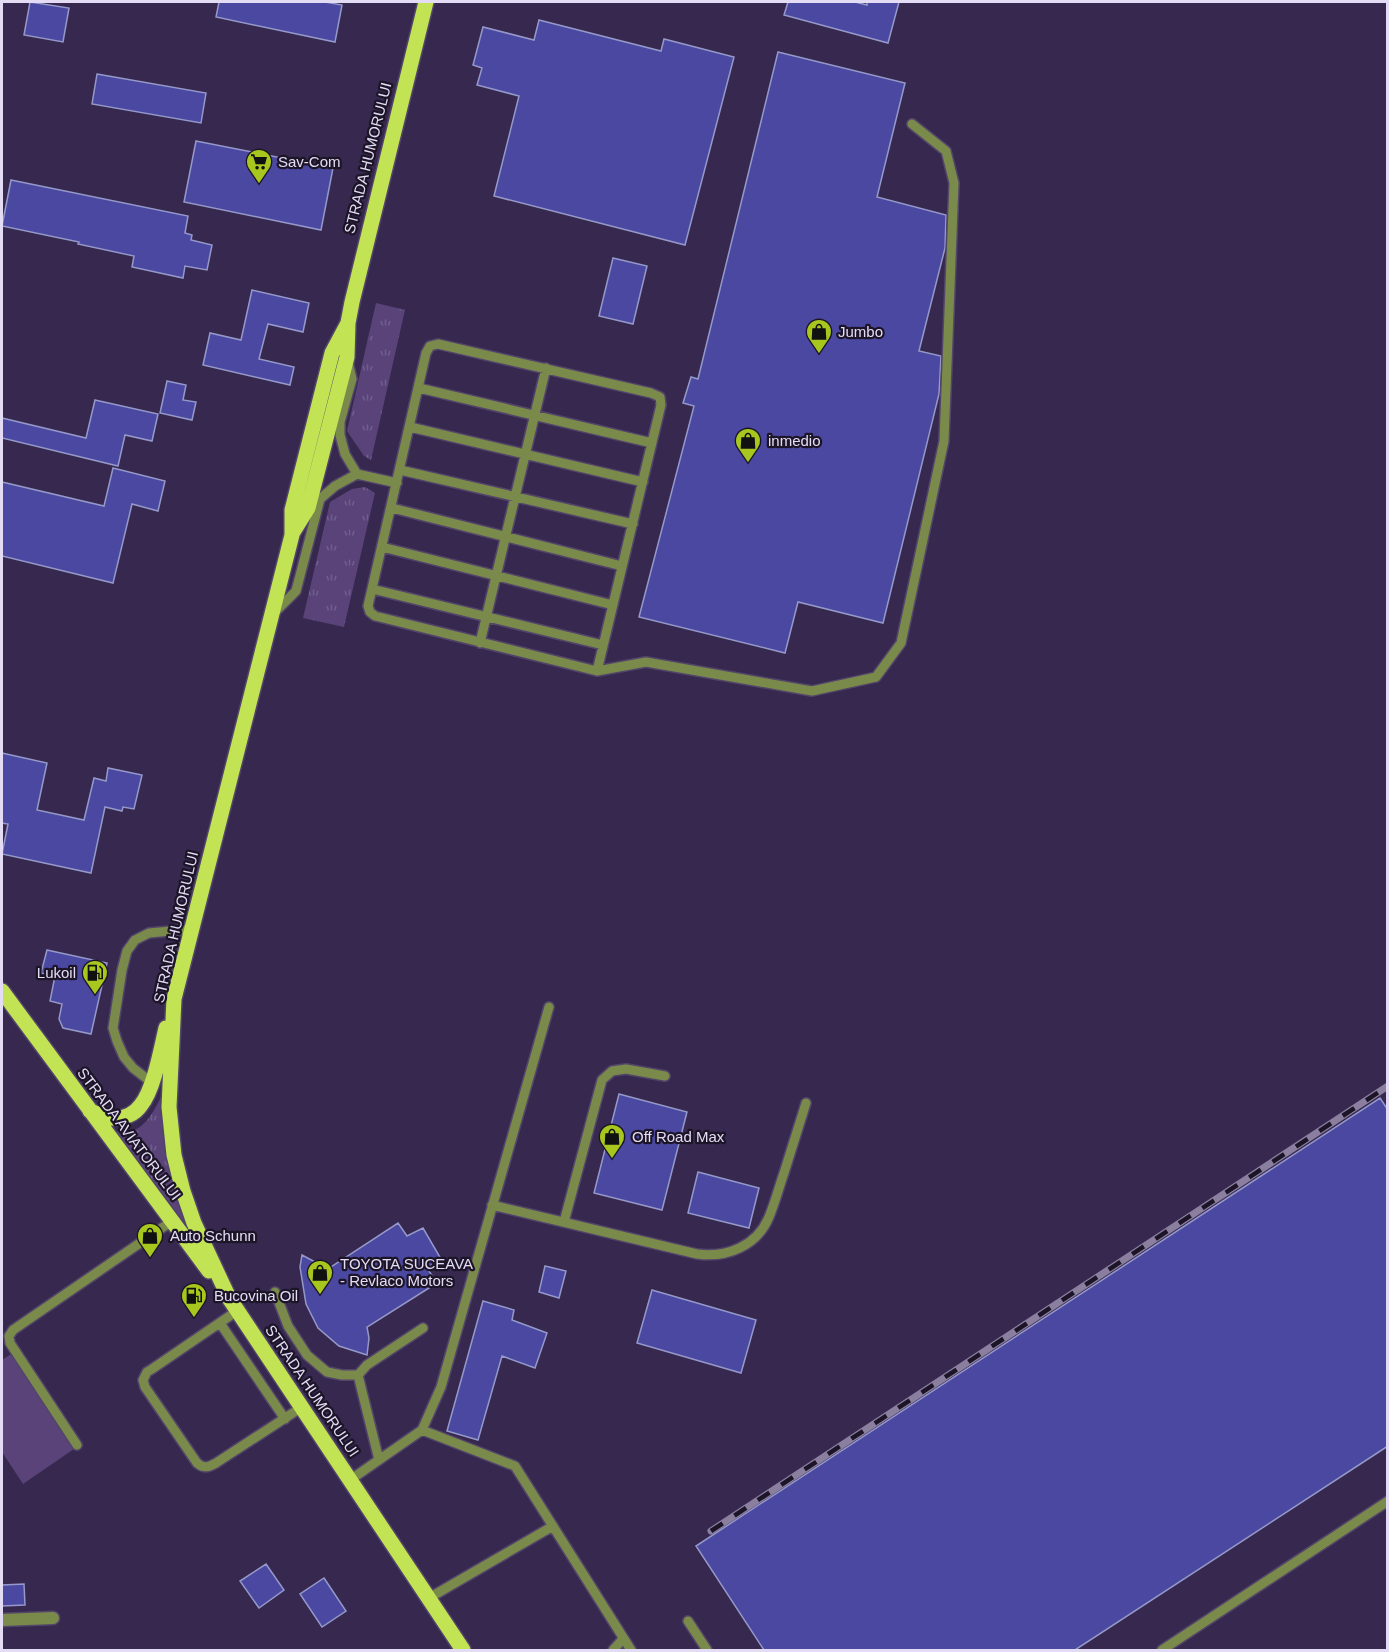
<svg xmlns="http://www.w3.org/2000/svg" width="1389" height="1652" viewBox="0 0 1389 1652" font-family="Arial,sans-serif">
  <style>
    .grass { fill: url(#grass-tufts) }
    .garden { fill: #594379 }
    .building { fill: #4b48a2; stroke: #9599c9; stroke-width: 1.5 }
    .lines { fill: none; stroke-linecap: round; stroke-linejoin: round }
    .service-casing { stroke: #53456a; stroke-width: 12 }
    .minor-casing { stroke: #53456a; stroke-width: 15 }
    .primary-casing { stroke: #53456a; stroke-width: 18 }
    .service { stroke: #7a8a4a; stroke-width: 9 }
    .minor { stroke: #7a8a4a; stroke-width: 12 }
    .primary { stroke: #c2e353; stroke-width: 15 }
    .rail-casing { stroke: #8b7fa0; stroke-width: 7 }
    .rail { stroke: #1c1527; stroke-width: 4.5; stroke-dasharray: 14; stroke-linecap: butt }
    .labels { text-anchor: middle; stroke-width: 4.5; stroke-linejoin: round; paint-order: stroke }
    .street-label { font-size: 15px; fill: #e4dbf5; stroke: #1c1527 }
    .poi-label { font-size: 15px; fill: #e4dbf5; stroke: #1c1527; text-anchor: start }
  </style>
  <defs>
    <pattern id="grass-tufts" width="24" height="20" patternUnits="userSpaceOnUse" patternTransform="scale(1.5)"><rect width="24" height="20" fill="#594379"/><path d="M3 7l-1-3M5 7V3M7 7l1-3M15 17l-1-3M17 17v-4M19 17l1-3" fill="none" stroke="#715e8d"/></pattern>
  </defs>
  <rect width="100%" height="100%" fill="#37284f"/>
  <path class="grass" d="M376 303 405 310 371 460 364 456 347 431Z
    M365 487 375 493 344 627 303 618 330 502 352 489Z
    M161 1097 163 1133 168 1162 185 1221 180 1224 110 1129C114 1130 119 1132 124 1132 143 1133 154 1111 161 1097Z"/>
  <path class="garden" d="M11 1354 74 1449 23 1484 2 1452V1360Z"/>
  <path class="building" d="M30 2 69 8 63 42 24 35Z
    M219 2H325L342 5 335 42 216 17Z
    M788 2H855L867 5V2H899L888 43 784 15Z
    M539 20 661 51 664 39 734 57 685 245 494 196 519 96 477 85 482 68 473 65 483 27 534 40Z
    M778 52 905 83 877 197 946 215 945 248 919 351 941 356 939 394 883 623 798 602 785 653 639 617 694 406 683 403 691 377 698 379Z
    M97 74 206 93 201 123 92 104Z
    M196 141 333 168 321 230 184 202Z
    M11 180 188 216 185 233 192 235 191 240 212 245 207 270 185 266 183 278 132 267 134 256 78 244 79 242 2 226Z
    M613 258 647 266 633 324 599 316Z
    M252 290 309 303 303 332 268 324 259 359 294 367 290 385 203 365 210 333 241 340Z
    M167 381 186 385 183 400 196 402 192 420 160 413Z
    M95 400 158 414 152 441 125 435 118 466 2 438V418L86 438Z
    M113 468 165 481 158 511 132 504 113 583 2 556V482L104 506Z
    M2 753 47 763 37 810 84 820 94 778 106 781 108 768 142 775 134 809 123 807 122 811 105 807 91 873 2 854 8 824 2 823Z
    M47 950 107 963 91 1034 63 1028 59 1019 62 1004 50 1001 55 976 41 973Z
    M619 1094 687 1112 662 1210 594 1193Z
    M1380 1098 1388 1110V1446L1075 1650H764L696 1546Z
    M698 1172 759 1188 749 1228 688 1213Z
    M398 1223 407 1236 423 1228 441 1259 427 1268 437 1283 367 1327 369 1338 367 1355 339 1346 318 1328 306 1304 300 1267 302 1255 328 1269Z
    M545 1266 566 1271 559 1298 539 1292Z
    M652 1290 756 1320 741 1373 637 1343Z
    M483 1301 514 1310 512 1320 547 1333 535 1368 502 1356 478 1440 447 1431Z
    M266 1564 284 1590 259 1608 240 1581Z
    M324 1578 346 1611 322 1627 300 1594Z
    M24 1584 25 1605 2 1606V1585Z"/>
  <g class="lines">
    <defs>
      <path id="service" d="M419 388 652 443
        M410 427 643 482
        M400 470 633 524
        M357 474 397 483
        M392 508 622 566
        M382 547 613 605
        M372 589 603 645
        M274 613 296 591 320 499 335 486 357 474 345 454 340 435V422L352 379 348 362
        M480 643 546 368
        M597 671 661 405 660 397 651 393 438 344 430 346 426 353 368 606 370 612 375 616 597 671 646 662 812 691 876 677 901 643 944 441 954 183 946 151 912 124
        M151 1082 133 1068 124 1057 117 1041 113 1028 122 970 127 951 135 940 149 933 193 929
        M492 1205 697 1254C727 1258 757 1246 769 1217 775 1203 779 1187 784 1173 791 1150 799 1126 806 1103
        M564 1222 602 1080 612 1071 626 1069 665 1076
        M275 1292 288 1326 307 1355 327 1372 342 1375H358L367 1365 423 1328
        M237 1311 152 1369 147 1372 143 1380 145 1387 197 1463C204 1469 209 1467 216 1463L302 1407
        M220 1323 285 1419
        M358 1375 379 1460
        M422 1430 515 1466 631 1650
        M77 1445 10 1343 9 1336 13 1330 172 1221
        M350 1480 422 1430 441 1387 549 1007
        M429 1598 553 1526
        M688 1621 707 1650
        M613 1650 623 1639
        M1162 1650 1388 1501"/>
      <path id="minor" d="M2 1620 53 1618"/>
      <path id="primary" d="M348 323 332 353 292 510V535L174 999 169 1107 174 1155 183 1191 194 1223 229 1298 463 1650
        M293 532 308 508 347 357 348 323 352 302 426 2
        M2 991 209 1271
        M90 1111C97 1114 105 1117 112 1118 124 1119 135 1114 141 1105 154 1089 161 1049 166 1028"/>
    </defs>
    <use href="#service" class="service-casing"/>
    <use href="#minor" class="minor-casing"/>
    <use href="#primary" class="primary-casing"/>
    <use href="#service" class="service"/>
    <use href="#minor" class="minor"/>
    <use href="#primary" class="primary"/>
    <defs>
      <path id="rail" d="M711 1531 1388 1086"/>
    </defs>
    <use href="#rail" class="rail-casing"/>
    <use href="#rail" class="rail"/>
  </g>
  <defs>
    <symbol id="supermarket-pin" viewBox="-11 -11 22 30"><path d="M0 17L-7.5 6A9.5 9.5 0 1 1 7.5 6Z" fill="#a7c71e" stroke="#1c1527"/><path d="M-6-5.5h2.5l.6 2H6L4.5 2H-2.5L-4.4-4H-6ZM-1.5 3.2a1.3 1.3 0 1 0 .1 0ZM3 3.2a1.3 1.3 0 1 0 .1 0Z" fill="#111"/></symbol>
    <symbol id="shop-pin" viewBox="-11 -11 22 30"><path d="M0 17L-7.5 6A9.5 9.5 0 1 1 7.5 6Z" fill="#a7c71e" stroke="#1c1527"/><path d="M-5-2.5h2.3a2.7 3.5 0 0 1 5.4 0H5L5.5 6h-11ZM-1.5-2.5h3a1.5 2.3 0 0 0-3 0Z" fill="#111"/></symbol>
    <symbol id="fuel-pin" viewBox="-11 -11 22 30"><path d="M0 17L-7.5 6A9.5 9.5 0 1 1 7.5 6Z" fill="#a7c71e" stroke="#1c1527"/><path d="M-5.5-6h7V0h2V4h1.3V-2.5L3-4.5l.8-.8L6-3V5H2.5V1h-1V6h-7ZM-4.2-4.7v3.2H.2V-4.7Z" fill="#111"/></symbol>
  </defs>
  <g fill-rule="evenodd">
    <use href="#supermarket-pin" x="244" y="147" width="30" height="40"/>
    <use href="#shop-pin" x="804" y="317" width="30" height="40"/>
    <use href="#shop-pin" x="733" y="426" width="30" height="40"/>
    <use href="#fuel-pin" x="80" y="958" width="30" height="40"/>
    <use href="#shop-pin" x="597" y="1122" width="30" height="40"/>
    <use href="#shop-pin" x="135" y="1221" width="30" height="40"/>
    <use href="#shop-pin" x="305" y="1258" width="30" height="40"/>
    <use href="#fuel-pin" x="179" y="1281" width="30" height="40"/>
  </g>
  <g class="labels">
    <g class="street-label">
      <text transform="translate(368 158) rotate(-76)" y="5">STRADA HUMORULUI</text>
      <text transform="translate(176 927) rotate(-77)" y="5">STRADA HUMORULUI</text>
      <text transform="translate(129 1134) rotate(53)" y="5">STRADA AVIATORULUI</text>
      <text transform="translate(312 1391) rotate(56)" y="5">STRADA HUMORULUI</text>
    </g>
    <g class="poi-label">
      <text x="278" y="167">Sav-Com</text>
      <text x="838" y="337">Jumbo</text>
      <text x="768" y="446">inmedio</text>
      <text x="76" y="978" text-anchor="end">Lukoil</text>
      <text x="632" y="1142">Off Road Max</text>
      <text x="170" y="1241">Auto Schunn</text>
      <text x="340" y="1269">TOYOTA SUCEAVA<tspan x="340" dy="17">- Revlaco Motors</tspan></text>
      <text x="214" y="1301">Bucovina Oil</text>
    </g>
  </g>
  <rect width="1389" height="1652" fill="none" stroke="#e4dbf5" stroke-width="6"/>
</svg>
